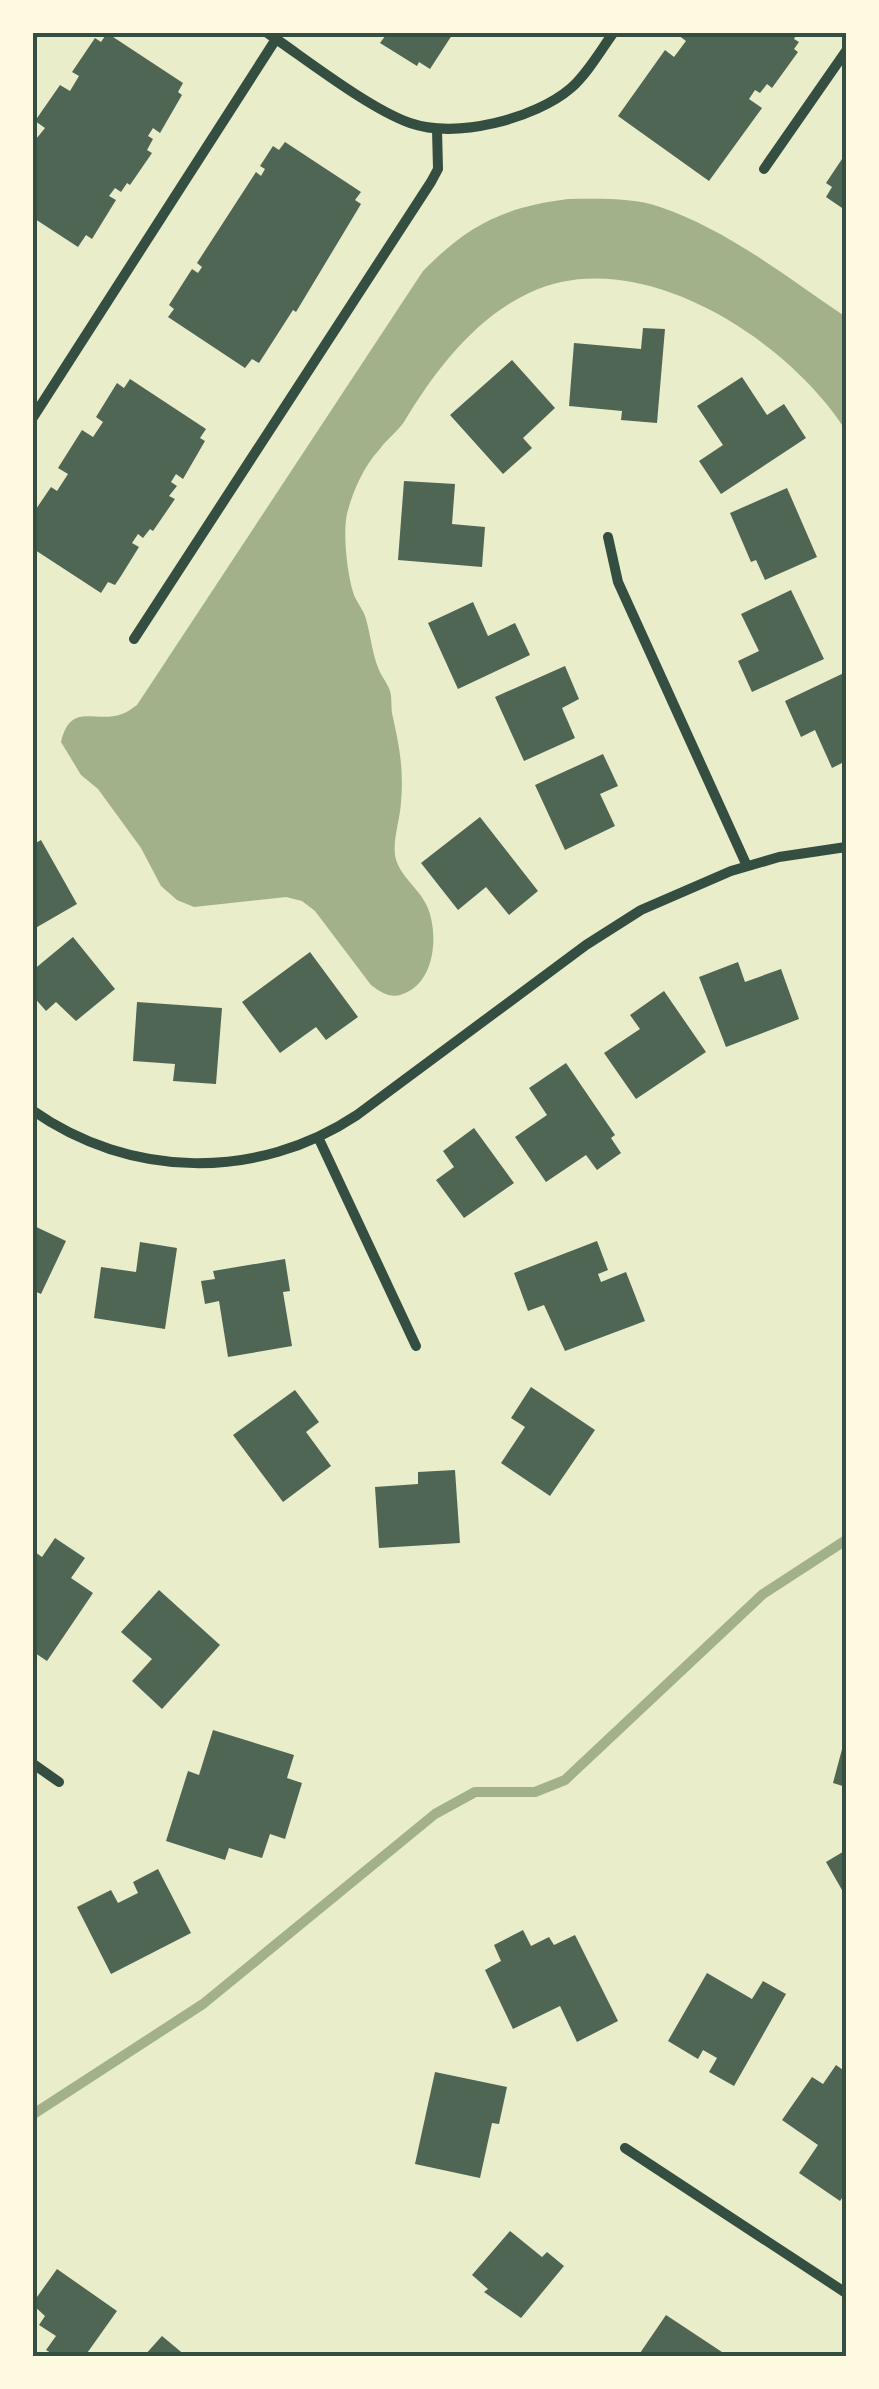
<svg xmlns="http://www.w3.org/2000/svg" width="879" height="2389" viewBox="0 0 879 2389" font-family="'PT Serif',serif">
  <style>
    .water { fill: #a3b18a }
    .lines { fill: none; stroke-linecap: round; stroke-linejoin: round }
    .stream { stroke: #a3b18a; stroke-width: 10 }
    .building { fill: #4f6655 }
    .minor { stroke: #344e41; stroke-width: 10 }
    .neatline { fill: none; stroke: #344e41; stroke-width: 4 }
  </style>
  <rect width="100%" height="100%" fill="#e9edc9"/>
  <path class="water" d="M568 199C598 199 631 197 660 207 728 230 788 278 846 317V431C789 340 638 241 529 293 474 319 435 371 404 422 396 433 387 439 379 450 364 466 354 489 348 510 342 529 347 572 353 592 356 602 364 610 366 619 371 637 372 653 379 670 382 677 388 684 390 691 392 697 391 706 392 713 399 745 404 768 401 802 400 820 393 838 395 855 398 875 419 888 427 906 438 931 436 974 411 990 395 1000 385 996 371 985L315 911 302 901 286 897 194 907 177 900 161 886 141 848 98 789 81 775 61 742C71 701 94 724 122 714 128 712 132 708 137 705L423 271C468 225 504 207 568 199Z"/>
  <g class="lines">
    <path class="stream" d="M32 2115 203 2004 435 1814 475 1792H535L565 1780 763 1594 846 1540"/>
  </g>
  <path class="building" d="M388 32H454L430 69 419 62 417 66 380 43Z
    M674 32H798L794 39 799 42 794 49 798 52 772 88 767 84 760 93 755 90 749 99 762 108 709 181 618 116 665 50 674 57 686 41Z
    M107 33 183 83 178 92 182 95 160 133 153 128 148 136 153 139 147 150 152 153 130 185 127 183 121 192 115 188 109 196 116 200 92 239 86 235 78 247 32 217V144L45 128 35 121 60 85 70 91 79 76 72 72 95 38 101 42Z
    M285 142 361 192 355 200 361 204 296 312 293 310 259 363 252 359 245 368 168 317 174 309 169 305 192 269 198 273 202 267 197 263 256 172 261 176 265 169 260 166 273 146 279 150Z
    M846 153V218L842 214 845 210 826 197 832 187 826 183Z
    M643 328 665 329 657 423 621 420 622 411 569 406 574 343 641 349Z
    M512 360 555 408 523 438 532 448 503 474 450 415Z
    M742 377 767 415 784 404 806 438 721 494 699 461 723 445 697 406Z
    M130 379 206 429 200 438 205 441 183 479 176 474 171 482 177 486 169 496 175 499 153 531 150 529 143 538 138 534 132 543 139 547 121 576 115 585 108 582 101 593 32 548V515L51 487 57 491 68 474 58 468 82 430 93 437 103 422 96 417 117 383 124 388Z
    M404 481 455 484 452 524 485 527 482 567 398 560Z
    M787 488 817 557 765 580 756 560 751 562 730 513Z
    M791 590 824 659 752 692 738 661 759 651 741 614Z
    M473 602 488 636 515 623 530 655 458 689 428 623Z
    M565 666 579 699 562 708 575 738 524 761 495 697Z
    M846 672V761L832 768 815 730 801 737 785 701Z
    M603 754 618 786 600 794 615 826 565 850 535 785Z
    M480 817 538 891 509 915 486 887 458 910 421 863Z
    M41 840 77 904 32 930V845Z
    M73 937 115 989 76 1021 56 1002 46 1011 32 995V971Z
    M310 952 358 1017 326 1040 316 1027 280 1053 242 1002Z
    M842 953H846V1000H842Z
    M738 962 745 982 781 969 799 1019 726 1047 699 977Z
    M664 991 706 1052 636 1099 604 1053 640 1029 630 1015Z
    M137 1002 222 1008 216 1084 173 1081 175 1064 133 1061Z
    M566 1063 615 1135 611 1138 621 1153 597 1170 586 1155 546 1182 515 1137 547 1115 529 1088Z
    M474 1128 514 1183 464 1218 436 1180 454 1167 443 1151Z
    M32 1225 66 1241 41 1294 32 1290Z
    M597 1241 608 1270 598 1274 601 1282 626 1272 645 1321 565 1351 544 1305 528 1311 514 1273Z
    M140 1242 177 1248 165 1329 94 1318 101 1267 136 1272Z
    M285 1259 290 1291 283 1292 292 1346 228 1357 219 1301 205 1304 201 1281 215 1279 213 1271Z
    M531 1387 595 1430 550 1496 501 1463 525 1427 511 1418Z
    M295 1390 319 1422 306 1432 331 1466 283 1502 233 1435Z
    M455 1470 460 1543 379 1548 375 1487 418 1484V1472Z
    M55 1538 85 1558 71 1578 93 1593 47 1661 32 1651V1550L42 1557Z
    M159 1590 220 1645 162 1709 132 1681 152 1659 121 1632Z
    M213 1730 294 1755 287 1778 302 1783 285 1839 270 1834 262 1858 229 1848 225 1860 166 1841 188 1771 199 1775Z
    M845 1738 846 1739V1787L833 1783Z
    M846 1850V1897L826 1862Z
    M158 1869 191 1933 111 1974 77 1907 111 1890 118 1903 138 1893 133 1882Z
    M523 1930 531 1946 549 1937 554 1945 575 1935 618 2021 577 2042 560 2006 513 2029 485 1970 501 1961 494 1945Z
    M707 1973 752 1999 763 1981 786 1994 734 2086 709 2072 717 2058 703 2050 698 2059 668 2041Z
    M836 2065 846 2072V2192L840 2201 799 2173 818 2145 782 2120 812 2077 823 2084Z
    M435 2072 507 2087 499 2124 492 2123 480 2178 415 2164Z
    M510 2231 542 2257 547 2252 564 2266 521 2318 484 2292 488 2289 472 2275Z
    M57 2269 117 2311 85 2356H56L46 2350 56 2336 39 2325 45 2316 32 2304Z
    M666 2315 728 2356H638Z
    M162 2336 186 2356H144Z"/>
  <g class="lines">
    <path class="minor" d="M266 32C306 59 368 108 410 123 456 139 535 119 571 88 588 73 600 51 614 32
      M32 36 35 32
      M764 169 846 51
      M32 419 276 39
      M608 537 618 582 747 866
      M134 639 431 182 438 169 437 129
      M32 1110C130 1179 258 1181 357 1115L586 945 641 910 731 871 779 857 846 847
      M318 1137 416 1346
      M32 1763 59 1782
      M625 2148 846 2293"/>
  </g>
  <rect width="879" height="2389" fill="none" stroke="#fefae0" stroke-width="70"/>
  <rect x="35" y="35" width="809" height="2319" class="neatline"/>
</svg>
